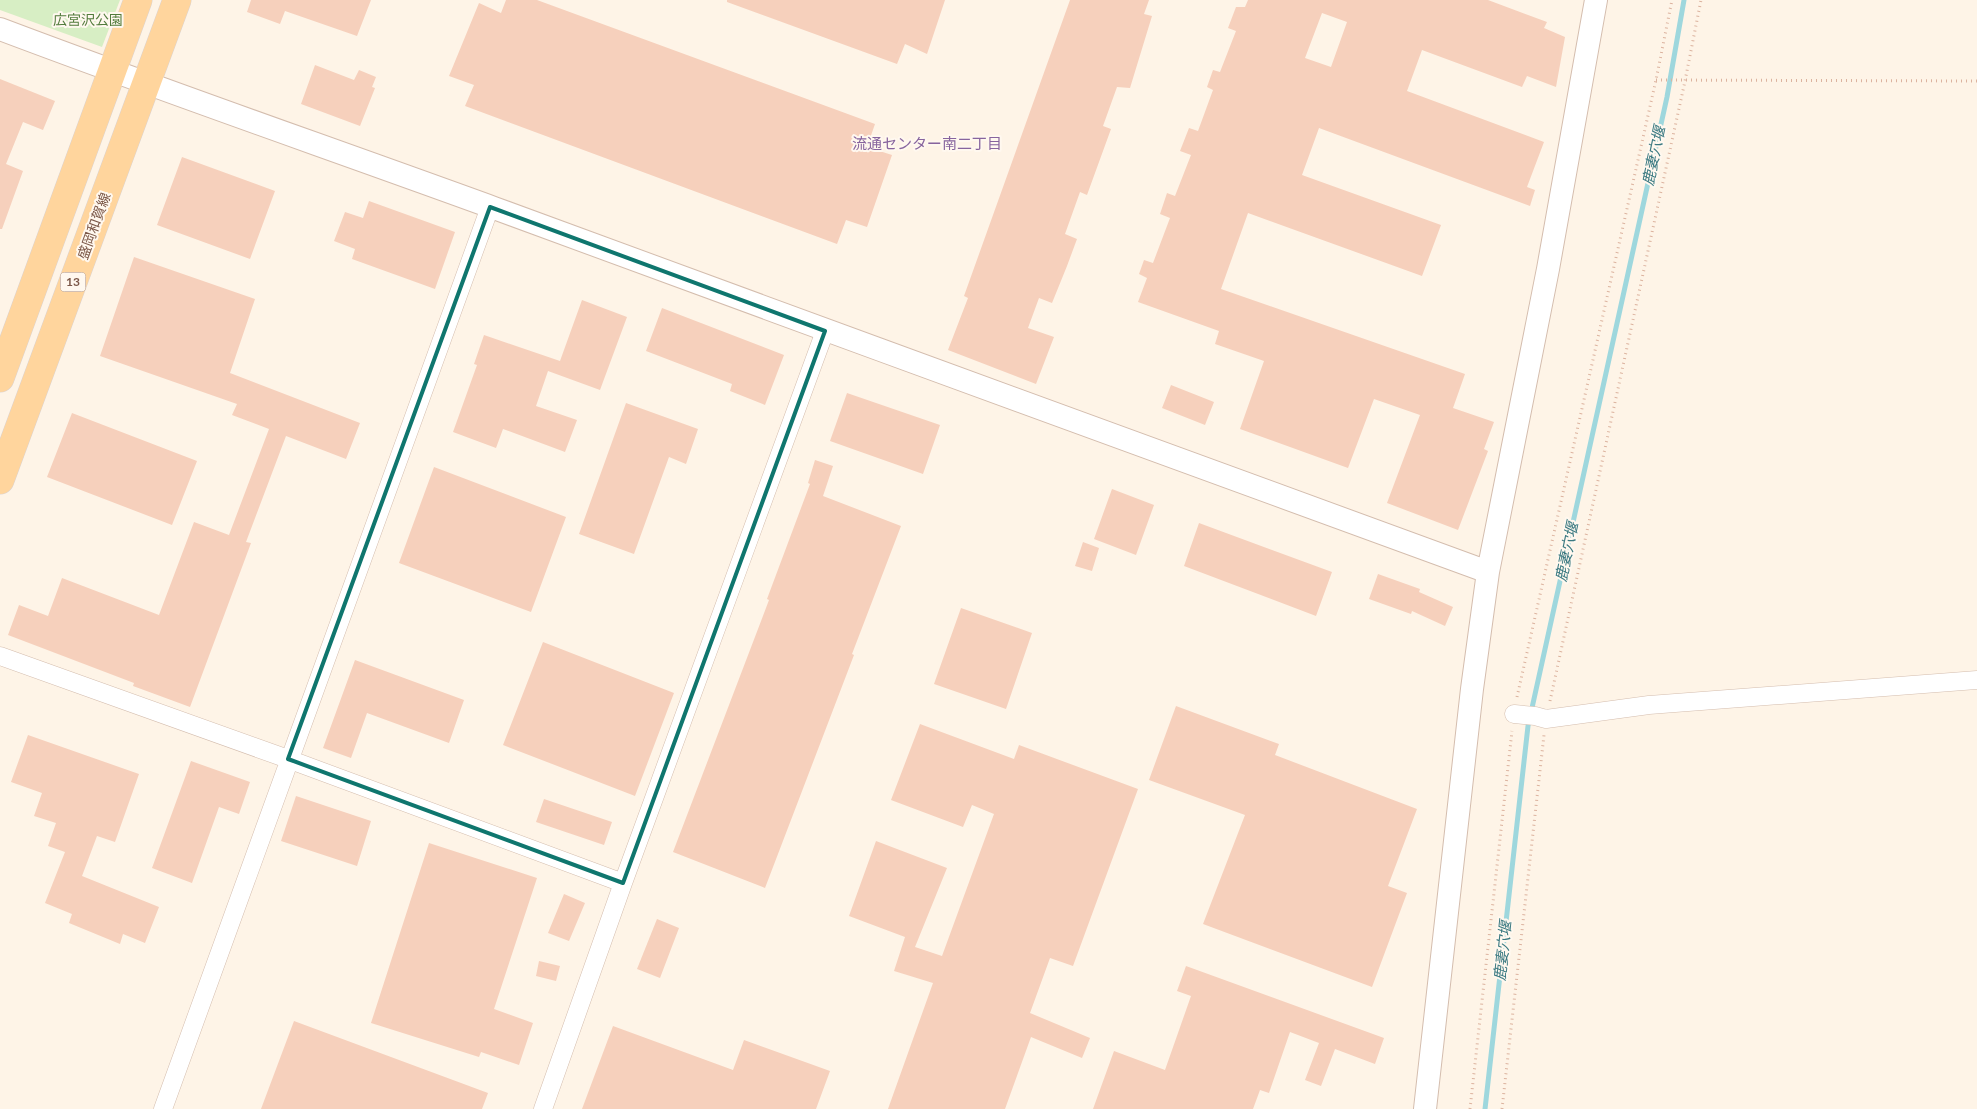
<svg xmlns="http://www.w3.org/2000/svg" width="1977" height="1109" viewBox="0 0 1977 1109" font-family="Lato,'Noto Sans JP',sans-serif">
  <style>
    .green { fill: #d7eec4 }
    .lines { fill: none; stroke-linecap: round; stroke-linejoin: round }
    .stream { stroke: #9ed7dd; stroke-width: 5 }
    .building { fill: #f6d0bc; fill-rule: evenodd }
    .minor-casing { stroke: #d4bdae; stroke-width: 19 }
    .tertiary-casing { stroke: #d4bdae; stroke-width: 24 }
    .primary-casing { stroke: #ddd3cf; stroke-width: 29 }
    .path { stroke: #dcb39f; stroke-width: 3; stroke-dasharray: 1 4; stroke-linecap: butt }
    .minor { stroke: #fff; stroke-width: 18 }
    .tertiary { stroke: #fff; stroke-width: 22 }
    .primary { stroke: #ffd59d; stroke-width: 28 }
    .marked { fill: none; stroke: #0f766e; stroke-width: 4; stroke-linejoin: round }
    .labels { text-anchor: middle; stroke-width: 4; stroke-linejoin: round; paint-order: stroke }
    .shield { fill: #fff8ef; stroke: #a3877a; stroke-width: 1 }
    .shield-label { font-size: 12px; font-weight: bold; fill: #7b5748 }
    .park-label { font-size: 14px; fill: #527b3c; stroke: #fff8ef }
    .street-label { font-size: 14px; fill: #7b5748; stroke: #fff8ef }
    .neighbourhood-label { font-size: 15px; fill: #87649e; stroke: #fff8ef }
    .water-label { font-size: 15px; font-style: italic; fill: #3a7981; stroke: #fff8ef }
  </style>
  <rect width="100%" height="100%" fill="#fef4e7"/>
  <path class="green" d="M0 0H120L102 47 0 10Z"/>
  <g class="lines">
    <path class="stream" d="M1485 1109 1528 726 1667 97 1684 0"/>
  </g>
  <path class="building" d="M251 0H371L357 36 285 11 280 24 247 12Z
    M506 0H537L875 124 867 147 892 155 867 227 846 220 837 244 465 106 474 85 449 76 479 3 501 13Z
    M727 0H945L927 54 905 44 897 64 727 2Z
    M1070 0H1149L1144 14 1152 16 1130 88 1117 87 1103 126 1111 129 1087 195 1080 192 1065 234 1077 239 1067 266 1052 303 1039 298 1028 328 1054 337 1036 384 948 350 968 298 964 296Z
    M1248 0H1488L1547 22 1544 28 1565 37 1556 87 1527 76 1522 87 1422 50 1407 91 1544 142 1527 187 1535 190 1530 206 1319 128 1302 175 1441 225 1422 276 1248 213 1221 289 1465 374 1453 408 1494 422 1484 449 1488 451 1458 530 1387 503 1420 415 1374 399 1348 468 1240 429 1264 361 1215 344 1219 331 1138 302 1147 278 1139 274 1144 260 1153 263 1170 218 1160 214 1167 193 1175 196 1191 155 1180 151 1189 128 1198 131 1213 90 1207 87 1213 70 1220 72 1236 31 1228 28 1236 7H1245ZM1322 13 1347 22 1331 67 1305 58Z
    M315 65 354 80 359 70 376 77 372 87 375 88 360 126 301 104Z
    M0 79 55 101 43 130 23 122 6 164 23 171 2 229H0Z
    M182 157 275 191 250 259 157 225Z
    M369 201 455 232 435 289 352 259 355 249 334 241 345 212 363 218Z
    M134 257 255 299 230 373 360 423 346 459 286 436 246 542 251 543 190 707 133 686 134 683 8 635 19 605 48 616 62 578 159 615 194 522 229 535 269 429 232 415 237 404 100 356Z
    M582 300 627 317 600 390 548 371 536 406 577 420 565 452 503 429 496 448 453 432 477 365 474 364 484 335 560 361Z
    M662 308 784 355 765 405 730 391 732 384 646 351Z
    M1171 385 1214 402 1205 425 1162 408Z
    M847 393 940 425 923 474 830 441Z
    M626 403 698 429 686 464 669 457 634 554 579 534Z
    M72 413 197 461 172 525 47 477Z
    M815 460 833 466 823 496 901 526 852 654 854 655 765 888 673 852 769 600 767 599 810 484 808 483Z
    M434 467 566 517 531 612 399 563Z
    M1112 489 1154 505 1136 555 1094 539Z
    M1199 523 1332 572 1316 616 1184 566Z
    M1083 542 1099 548 1092 571 1075 566Z
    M1378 574 1420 589 1419 592 1453 607 1445 626 1412 611 1411 614 1369 599Z
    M961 608 1032 633 1006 709 934 684Z
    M543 642 674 693 635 796 503 745Z
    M355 660 464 700 449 743 367 713 351 758 323 748Z
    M1176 706 1279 744 1275 755 1417 809 1388 886 1407 893 1372 987 1203 924 1245 815 1149 780Z
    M920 724 1014 759 1019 745 1138 789 1073 966 1050 958 1030 1013 1090 1038 1082 1058 1031 1037 1005 1109H888L933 983 894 971 905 937 849 916 876 841 947 868 915 947 942 956 994 814 972 805 963 827 891 800Z
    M28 735 139 774 115 842 97 836 82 876 159 907 145 943 123 934 120 944 69 923 72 914 45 903 65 852 48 846 56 823 34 816 42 793 11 782Z
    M191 761 250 782 239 814 219 807 192 883 152 868Z
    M296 796 371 821 357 866 281 841Z
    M544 799 612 822 604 845 536 822Z
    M429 843 537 878 494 1009 533 1023 519 1065 481 1052 479 1057 371 1023Z
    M564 894 585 903 569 941 548 933Z
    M657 919 679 928 660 978 637 969Z
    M539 961 560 966 556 981 536 976Z
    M1186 966 1384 1038 1375 1064 1335 1049 1321 1086 1305 1080 1319 1043 1290 1032 1269 1093 1260 1090 1253 1109H1093L1114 1051 1165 1070 1191 996 1177 991Z
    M294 1021 488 1093 482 1109H261Z
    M613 1026 733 1070 744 1040 830 1071 816 1109H582Z"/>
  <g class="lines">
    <defs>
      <path id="minor" d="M0 656 288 759 623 883
        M1514 714 1535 716 1546 719 1649 705 1977 680
        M163 1109 490 207
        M543 1109 623 883 825 331"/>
      <path id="tertiary" d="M0 29C164 91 329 148 494 208 825 330 1157 451 1488 572
        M1425 1109 1472 689 1488 572 1548 269 1596 0"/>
      <path id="primary" d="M0 378 138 0
        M0 480 177 0"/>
    </defs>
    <use href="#minor" class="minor-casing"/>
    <use href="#tertiary" class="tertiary-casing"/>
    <use href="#primary" class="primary-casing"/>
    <path class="path" d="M1656 80 1977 81
      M1517 697 1656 80 1672 0
      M1550 701 1685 81 1701 0
      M1470 1109 1512 731
      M1502 1109 1544 735"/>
    <use href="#minor" class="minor"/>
    <use href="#tertiary" class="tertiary"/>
    <use href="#primary" class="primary"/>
  </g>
  <path class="marked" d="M490 207 825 331 623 883 288 759Z"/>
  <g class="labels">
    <rect class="shield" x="60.5" y="272.5" width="25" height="19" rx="4"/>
    <g class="shield-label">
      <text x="73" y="286">13</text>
    </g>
    <g class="park-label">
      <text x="88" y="25">広宮沢公園</text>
    </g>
    <g class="street-label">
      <text transform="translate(94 226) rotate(-70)" y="5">盛岡和賀線</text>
    </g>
    <g class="neighbourhood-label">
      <text x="927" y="149">流通センター南二丁目</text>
    </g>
    <g class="water-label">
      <text transform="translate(1654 156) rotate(-78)" y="5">鹿妻穴堰</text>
      <text transform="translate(1567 552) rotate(-78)" y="5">鹿妻穴堰</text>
      <text transform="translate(1503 951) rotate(-84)" y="5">鹿妻穴堰</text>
    </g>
  </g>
</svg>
